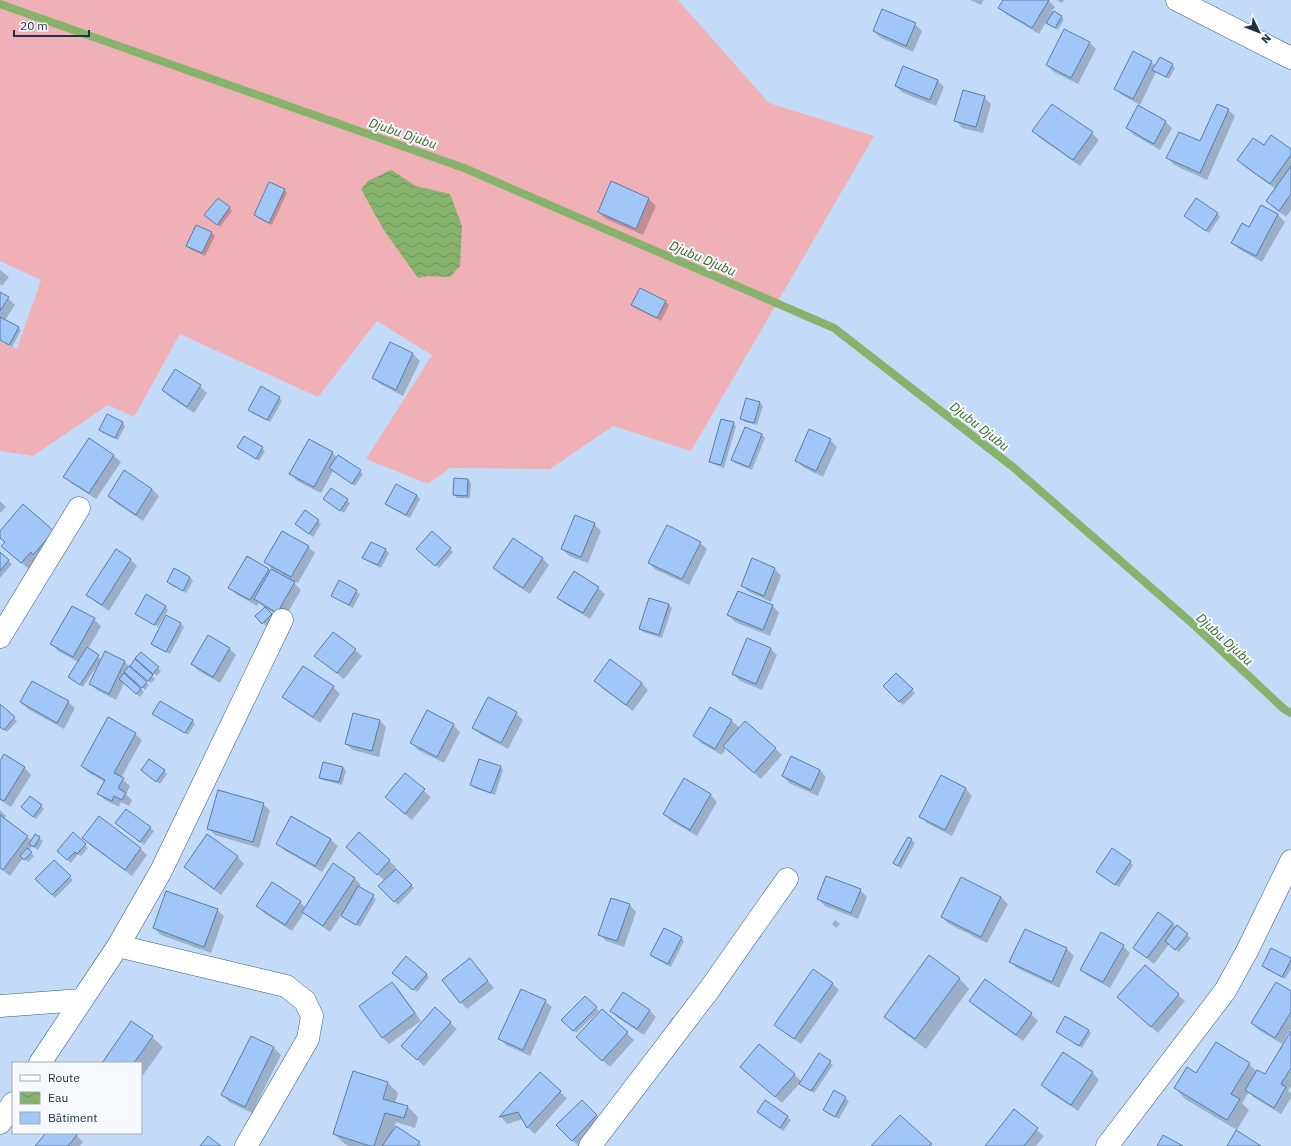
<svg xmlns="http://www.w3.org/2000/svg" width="1291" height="1146" viewBox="0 0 1291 1146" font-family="'IBM Plex Sans',sans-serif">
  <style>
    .grass { fill: #f0b1b6 }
    .water { fill: url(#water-waves) }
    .shadow { fill: #0003 }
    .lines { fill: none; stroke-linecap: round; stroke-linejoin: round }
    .stream { stroke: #87b26c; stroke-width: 8 }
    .building { fill: #a0c7f7; stroke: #577ba7 }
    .minor-casing { stroke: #355882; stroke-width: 23 }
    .minor { stroke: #fff; stroke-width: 22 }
    .labels { text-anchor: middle; stroke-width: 4; stroke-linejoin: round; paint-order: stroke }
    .water-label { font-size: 13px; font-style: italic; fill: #385f17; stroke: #f6faff }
  </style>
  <defs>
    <pattern id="water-waves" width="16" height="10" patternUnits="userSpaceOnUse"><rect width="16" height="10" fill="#87b26c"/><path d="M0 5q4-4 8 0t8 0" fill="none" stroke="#6e915a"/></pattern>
  </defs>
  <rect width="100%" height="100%" fill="#c3dbf8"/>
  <path class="grass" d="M0 0H678L769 103 874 136 691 451 613 426 550 469 450 468 428 484 366 459 432 355 377 321 318 397 180 334 134 417 108 405 33 456 0 451V342L17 349 41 280 0 261Z"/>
  <path class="water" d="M391 170 416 186 450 194 462 226 460 266 450 277 428 276 418 278 383 229 361 189 368 181Z"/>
  <path class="shadow" d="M970 0H984L981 5Z
    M1004 0H1048L1055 7 1052 11 1064 19 1058 30 1051 26 1046 22 1039 34 1006 14 1000 7Z
    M1056 0H1064L1062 3Z
    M915 24 922 31 913 52 881 38 874 31Z
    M1089 42 1096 49 1078 84 1054 72 1047 65Z
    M1151 62 1156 66 1172 65 1175 68 1169 79 1156 72 1140 105 1122 95 1115 89Z
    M938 81 944 87 936 106 903 93 896 86Z
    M984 97 991 104 983 133 962 128 956 121Z
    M1228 110 1235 116 1207 180 1174 165 1168 158 1201 143Z
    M1165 121 1172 128 1160 150 1134 135 1127 128Z
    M1034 131 1092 133 1099 140 1080 166 1040 138Z
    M1264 147 1291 150V210L1286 217 1274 208 1267 201 1276 189 1245 167 1238 160Z
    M612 183 649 199 656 206 643 235 606 219 599 212Z
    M284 190 287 193 272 225 258 218 255 215Z
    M1261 206 1278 215 1285 222 1262 262 1239 249 1232 243 1249 228Z
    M229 208 232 211 220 227 209 218Z
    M1217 213 1220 217 1209 233 1185 216Z
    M196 226 212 233 215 236 205 256 190 249 187 246Z
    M0 270 9 277 2 286 0 284Z
    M640 289 666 302 669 305 661 321 635 308 632 305Z
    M0 293 8 298 15 305 5 320 18 327 21 330 12 347 0 341Z
    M390 343 413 354 420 361 403 396 380 384 373 378Z
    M200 386 207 393 194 413 170 397 163 390Z
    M279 398 282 401 270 422 252 413 249 410Z
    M760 403 763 406 757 425 745 422 741 418Z
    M122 422 125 426 118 440 103 433 100 429Z
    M733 423 736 426 724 468 713 464 710 461Z
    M745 428 762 435 765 438 752 470 735 463 732 460Z
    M89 439 114 456 121 462 96 499 71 483 65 476Z
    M309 440 333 453 337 458 360 471 363 474 355 486 333 471 321 493 297 481 291 474Z
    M830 440 837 447 823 477 803 467 796 460Z
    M238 447 262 448 265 451 259 461Z
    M125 472 152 489 159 496 143 521 116 503 109 496Z
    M468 479 471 483 470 498H457L454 495Z
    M417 495 420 499 410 518 389 507 386 504Z
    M347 500 350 503 344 513 328 502Z
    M0 501 6 507 0 513Z
    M318 521 321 524 313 537 296 524Z
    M594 524 601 531 588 563 569 556 562 549Z
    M0 532H53L38 558 29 569 9 553 6 543 0 537Z
    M432 533 453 552 439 568 421 552Z
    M371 543 386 550 389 553 381 568 367 561 364 557Z
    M700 543 707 549 689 585 656 570 649 563Z
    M308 547 315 553 298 583 291 580 301 590 284 619 267 609 274 617 266 626 257 616 265 608 259 603 257 606 236 594 230 588 268 569 271 572 272 569 265 562Z
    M116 550 131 560 137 566 109 611 94 601 88 595Z
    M0 554 12 564 0 578Z
    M542 558 549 565 530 594 501 575 494 568Z
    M752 560 775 569 781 576 771 602 749 592 742 586Z
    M174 569 190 577 193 581 186 593 171 585 168 582Z
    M339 582 356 591 360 594 353 608 335 598 332 595Z
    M598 588 605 594 590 619 565 604 559 598Z
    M738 592 773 606 779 613 770 636 735 622 729 615Z
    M669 605 672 608 662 638 643 632 640 628Z
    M165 606 168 610 158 627 140 617 136 614Z
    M166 616 181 624 184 627 170 654 155 647 152 644Z
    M94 619 101 626 88 649 102 660 106 653 125 662 149 685 145 690 139 684 138 685 144 692 140 697 124 683 116 700 97 690 90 684 100 664 99 663 83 687 69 677 78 662 58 651 52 644Z
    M229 648 236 655 220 683 199 671 192 664Z
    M770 648 777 655 762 690 740 681 733 674Z
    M355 650 362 656 344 679 322 662Z
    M141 653 161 671 157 676 140 661Z
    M136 661 155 679 151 683 132 666Z
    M304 667 333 687 340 694 320 723 290 703 284 697Z
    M896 674 915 693 903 705 884 686Z
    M596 681 642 683 648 690 633 711 602 688Z
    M21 702H68L75 708 64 729 28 709Z
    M0 706 17 721 7 732 0 726Z
    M711 708 732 721 740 728 775 748 782 755 761 779 726 748 722 755 701 743 695 736Z
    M516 713 523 720 508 749 480 734 473 728Z
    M157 716 192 720 195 724 188 735Z
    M380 721 386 727 379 757 353 750 346 744Z
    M453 725 460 732 444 763 418 750 412 743Z
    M135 734 142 740 121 778 130 786 126 794 132 800 129 806 121 802 119 807 105 800 99 794 105 782 89 773 82 766Z
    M5 755 25 768 31 775 11 807 0 800V763Z
    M500 766 503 770 495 795 474 788 471 785Z
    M343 767 346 771 342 785 323 780 320 777Z
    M142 770 164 771 167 774 160 784Z
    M820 770 826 777 818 796 789 783 783 776Z
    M405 774 431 797 412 820 393 804Z
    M941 776 966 789 972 796 952 836 927 823 921 816Z
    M684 780 711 795 717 802 697 836 671 821 664 814Z
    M263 804 270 810 259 848 215 835 208 828Z
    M41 806 44 809 36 819 25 810Z
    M0 810 6 816 4 819 32 841 35 836 43 841 38 850 32 846 29 851 34 856 28 862 23 858 10 876 0 868Z
    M126 810 154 831 144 845 120 826Z
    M292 818 331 840 338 846 322 872 284 850 277 843Z
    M359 834 396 867 395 869 414 888 398 905 380 886 385 881 354 854Z
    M208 835 238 857 244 864 221 895 192 873 185 867Z
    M84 838 140 848 147 855 132 876 90 845Z
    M908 838 915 843 901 869 895 863Z
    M85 845 88 848 81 856 78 854 71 863 61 854Z
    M54 861 73 880 55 898 36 879Z
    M1130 862 1133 865 1119 887 1100 875Z
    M354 878 361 885 359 887 376 899 360 927 345 919 341 915 330 932 310 918 304 913 292 931 264 913 257 906 300 902 306 908Z
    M962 878 1001 897 1008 904 987 943 949 924 942 917Z
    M860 890 867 897 858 919 825 906 818 899Z
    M630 905 636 912 624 947 606 941 599 934Z
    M217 910 224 916 211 953 161 935 154 928Z
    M835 920 840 924 836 928 832 924Z
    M1172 923 1191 938 1179 952 1169 944 1154 964 1141 954 1134 948Z
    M1025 930 1067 949 1074 956 1059 988 1017 968 1011 962Z
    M681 938 684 941 671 967 654 958 651 955Z
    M1123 946 1130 953 1110 988 1088 976 1081 970Z
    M470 959 494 988 467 1009 461 1002Z
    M1291 959V969L1285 979 1266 969 1263 965Z
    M426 974 429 977 417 992 397 976Z
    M959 978 969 989 926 1049 896 1027 886 1017Z
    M985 981 1031 1014 1038 1021 1023 1041 977 1008 970 1001Z
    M392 983 399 990 421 1021 389 1044 382 1037Z
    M832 983 839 990 801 1044 782 1031 776 1025Z
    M624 993 650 1011 656 1017 644 1035 618 1018 611 1011Z
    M1291 993V1029L1282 1044 1259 1030 1252 1023Z
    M1178 995 1185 1001 1158 1033 1118 997Z
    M585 997 599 1011 576 1033 563 1020Z
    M545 1001 552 1007 530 1056 506 1045 500 1038Z
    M435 1009 457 1029 424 1066 409 1052Z
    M602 1010 634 1040 610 1067 584 1044Z
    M672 1017 677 1020 671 1028 668 1025Z
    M1088 1030 1091 1033 1082 1048 1057 1032Z
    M1291 1033V1086L1288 1091 1291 1093V1098L1281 1114 1253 1097 1249 1092 1242 1103 1249 1110 1237 1130 1185 1099 1175 1088 1197 1075 1249 1064 1257 1072 1265 1076Z
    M152 1037 163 1047 141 1078V1063H103Z
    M252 1037 274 1048 281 1055 252 1113 229 1102 223 1095Z
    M1063 1054 1093 1073 1099 1080 1078 1111 1049 1092 1042 1085Z
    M830 1062 833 1065 814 1093 800 1083 782 1103 741 1067 794 1074 802 1082Z
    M540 1074 567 1098 535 1134 528 1128 523 1119 507 1124 501 1117Z
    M388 1083 398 1093 395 1103 408 1107 418 1117 415 1128 396 1122 393 1131 419 1143 422 1146H349L345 1144 334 1134Z
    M845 1098 849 1101 839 1119 827 1113 824 1110Z
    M582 1101 603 1122 580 1146H578L558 1125Z
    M766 1102 791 1120 783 1131 758 1112Z
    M1014 1111 1044 1136 1036 1146H986Z
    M47 1133H74L83 1142 80 1146H37Z"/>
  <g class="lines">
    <path class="stream" d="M0 4 464 168 834 328 1013 467 1194 625 1284 709 1291 713"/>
  </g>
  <path class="building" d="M1003 0H1049L1032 28 998 8Z
    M882 9 916 23 906 46 873 31Z
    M1054 11 1062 16 1055 28 1046 23Z
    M1064 29 1090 42 1071 78 1046 65Z
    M1133 51 1152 61 1133 99 1114 89Z
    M1160 57 1173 64 1166 77 1152 70Z
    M903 66 938 80 930 100 895 86Z
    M963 90 985 96 976 127 954 121Z
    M1052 104 1093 132 1073 160 1032 131Z
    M1217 104 1229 109 1200 173 1166 158 1179 132 1200 141Z
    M1138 105 1166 121 1154 144 1126 128Z
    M1271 135 1291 149V155L1270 184 1237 160 1253 138 1264 145Z
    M1291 166V194L1279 211 1266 201Z
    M611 181 649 198 636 229 598 212Z
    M269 182 285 189 269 223 254 215Z
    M218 198 230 207 217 225 204 215Z
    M1196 198 1218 213 1206 231 1184 216Z
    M1261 205 1278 214 1256 256 1231 243 1242 223 1249 227Z
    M196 225 212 232 202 253 186 246Z
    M640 288 666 301 657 318 631 305Z
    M0 292 9 297 0 311Z
    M0 317 19 327 9 345 0 340Z
    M390 342 413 353 396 390 372 378Z
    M175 369 201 385 187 407 162 390Z
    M261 386 280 397 267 420 248 410Z
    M746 398 760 402 754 423 740 419Z
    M107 414 123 422 115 438 99 430Z
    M721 419 734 422 721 465 709 462Z
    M745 427 762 434 749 467 731 460Z
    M809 429 831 439 816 471 795 461Z
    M244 436 263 447 256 459 237 447Z
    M89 438 114 455 89 493 63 477Z
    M309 439 333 452 314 487 289 474Z
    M338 455 361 470 352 484 329 468Z
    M124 470 152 489 136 515 108 496Z
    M454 478 468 479 467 496 453 495Z
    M396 484 417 495 406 515 385 504Z
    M331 488 348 499 340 511 323 499Z
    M23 504 54 531 33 555 31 552 21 563 1 546 5 542 0 538V531Z
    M305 510 319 520 309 534 295 524Z
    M575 515 595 523 581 557 561 549Z
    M667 525 701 542 682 579 648 563Z
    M282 531 309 546 291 577 264 562Z
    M432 531 451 548 435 566 416 549Z
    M513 538 543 558 523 588 493 568Z
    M371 542 386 549 378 565 362 558Z
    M116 549 131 559 102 605 86 595Z
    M0 552 9 560 0 571Z
    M247 556 269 569 250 600 228 588Z
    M752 558 775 568 764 596 741 586Z
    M174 568 190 577 183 591 167 582Z
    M271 569 295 582 277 613 254 599Z
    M574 571 599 587 583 613 557 598Z
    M339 580 357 590 349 605 331 596Z
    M738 591 773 605 763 630 727 615Z
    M146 594 166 606 154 625 135 614Z
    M649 598 669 604 659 635 639 629Z
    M72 606 95 618 73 657 50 644Z
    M265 607 272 614 262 624 255 616Z
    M166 615 181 623 166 652 151 644Z
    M333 632 356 649 337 673 314 656Z
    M208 635 230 648 213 677 191 664Z
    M747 638 771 648 756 684 732 674Z
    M87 647 99 655 80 685 68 677Z
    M105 651 125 661 109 694 89 684Z
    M141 652 159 667 153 674 135 658Z
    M135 659 153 675 148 681 130 666Z
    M610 659 642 683 626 705 594 681Z
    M129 666 147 682 142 688 124 672Z
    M303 666 334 686 313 717 282 697Z
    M124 673 141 689 136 694 119 679Z
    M896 673 913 689 899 702 883 686Z
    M32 681 69 701 57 723 20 702Z
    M488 697 517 712 501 743 472 728Z
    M160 701 193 720 185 733 152 714Z
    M0 704 15 717 4 730 0 727Z
    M710 707 732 720 715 749 693 736Z
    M427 710 454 724 437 757 410 743Z
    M353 713 380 720 372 751 345 744Z
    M108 717 136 733 114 773 124 778 118 788 126 793 122 800 114 796 112 801 97 794 105 780 81 766Z
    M745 721 776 748 754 773 723 746Z
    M4 754 25 767 4 801 0 799V761Z
    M791 756 820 770 811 790 782 776Z
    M149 759 165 770 156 782 141 770Z
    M479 759 501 766 491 793 470 785Z
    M323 762 343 767 339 782 319 778Z
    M405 773 425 789 405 814 385 797Z
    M941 775 966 788 945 830 919 817Z
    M684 778 711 794 690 830 663 814Z
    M218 790 264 803 253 842 207 829Z
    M30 796 42 805 33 817 21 807Z
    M126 809 151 827 140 842 115 823Z
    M0 815 28 836 3 870 0 868Z
    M99 816 141 848 125 870 82 838Z
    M291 816 331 839 315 866 276 844Z
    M73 832 86 844 77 854 75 852 67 860 57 851Z
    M359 832 390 860 377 875 346 847Z
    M35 834 40 837 34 847 29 844Z
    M207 834 238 856 214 889 184 867Z
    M908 837 912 839 898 866 893 863Z
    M27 848 32 852 24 860 20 856Z
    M1112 848 1131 861 1115 885 1096 872Z
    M54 860 71 876 52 895 35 879Z
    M333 863 355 878 323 926 302 912Z
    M396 869 412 885 394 902 378 886Z
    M826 876 861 889 851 913 817 899Z
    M961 877 1001 897 981 937 941 917Z
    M272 882 301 901 285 925 256 906Z
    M358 886 374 895 356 925 341 916Z
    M166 891 218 909 204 947 153 928Z
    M611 898 630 904 617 941 598 935Z
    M1158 912 1173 923 1147 958 1133 948Z
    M1177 925 1188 934 1175 950 1165 941Z
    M664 928 682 937 668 964 650 955Z
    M1025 929 1067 948 1052 982 1009 962Z
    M1101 932 1124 945 1103 982 1080 970Z
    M1271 948 1291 958V960L1282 977 1262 966Z
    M929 955 960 978 915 1039 884 1017Z
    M406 956 427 974 413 990 392 973Z
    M470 958 488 981 460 1003 442 980Z
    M1145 965 1179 994 1151 1027 1117 997Z
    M813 969 833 983 794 1039 774 1025Z
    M985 979 1032 1013 1016 1035 969 1001Z
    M392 982 415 1013 382 1038 359 1006Z
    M1276 982 1291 991V1012L1275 1038 1251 1023Z
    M521 989 546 1000 523 1050 498 1039Z
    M623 992 650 1010 637 1029 610 1011Z
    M585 996 597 1007 573 1031 561 1020Z
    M435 1007 451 1022 417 1060 401 1046Z
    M602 1009 628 1032 602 1061 576 1037Z
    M1065 1016 1089 1030 1079 1046 1056 1032Z
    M131 1021 153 1036 134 1063H102Z
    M1291 1031V1068L1281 1084 1286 1087 1274 1108 1245 1090 1257 1070 1265 1074Z
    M251 1036 274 1047 245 1107 221 1095Z
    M1216 1042 1250 1063 1231 1094 1240 1099 1227 1120 1174 1088 1187 1067 1196 1073Z
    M759 1044 795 1074 775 1097 740 1067Z
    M1063 1052 1093 1072 1071 1105 1041 1085Z
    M819 1053 831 1061 811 1091 799 1084Z
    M353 1071 388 1082 383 1099 408 1106 404 1118 385 1113 374 1146H370L333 1134Z
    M540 1072 561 1091 527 1128 518 1112 499 1117Z
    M834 1090 846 1097 835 1117 823 1110Z
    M582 1100 597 1115 572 1141 556 1125Z
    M765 1100 788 1116 780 1128 757 1112Z
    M1014 1109 1038 1128 1024 1146H985Z
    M900 1115 932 1144 929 1146H871Z
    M396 1126 420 1142 417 1146H382Z
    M1236 1130 1261 1146H1227Z
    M46 1133H76L77 1135 68 1146H35Z
    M1163 1135 1183 1146H1157Z
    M208 1136 221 1146H200Z"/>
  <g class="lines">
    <defs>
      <path id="minor" d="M1177 0 1291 58
        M0 637 79 508
        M118 946 286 986 305 1001 312 1016 308 1039 246 1146
        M0 1006 81 1000
        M40 1063 118 946 161 871 282 620
        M0 1123 13 1103
        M590 1146 709 990 787 879
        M1107 1146 1225 991 1247 951 1291 861"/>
    </defs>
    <use href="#minor" class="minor-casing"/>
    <use href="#minor" class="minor"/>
  </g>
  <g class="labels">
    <g class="water-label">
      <text transform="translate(403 133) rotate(19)" y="5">Djubu Djubu</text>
      <text transform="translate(703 258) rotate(23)" y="5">Djubu Djubu</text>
      <text transform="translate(980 426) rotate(38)" y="5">Djubu Djubu</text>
      <text transform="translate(1225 639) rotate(42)" y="5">Djubu Djubu</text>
    </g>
  </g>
  <rect x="12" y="1062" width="130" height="72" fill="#f6faff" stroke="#a0a9b3"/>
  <rect x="20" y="1075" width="20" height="6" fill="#ffffff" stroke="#a0a9b3"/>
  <text x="48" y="1082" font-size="12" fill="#202f42">Route</text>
  <rect x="20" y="1092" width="20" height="12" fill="url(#water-waves)" stroke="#a0a9b3"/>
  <text x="48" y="1102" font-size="12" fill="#202f42">Eau</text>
  <rect x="20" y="1112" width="20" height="12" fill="#a0c7f7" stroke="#a0a9b3"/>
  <text x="48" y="1122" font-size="12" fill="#202f42">Bâtiment</text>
  <g transform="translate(1259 32) rotate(133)" stroke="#f6faff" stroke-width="3" paint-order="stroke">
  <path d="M0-3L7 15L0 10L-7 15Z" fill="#202f42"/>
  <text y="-6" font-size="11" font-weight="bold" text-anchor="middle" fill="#202f42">N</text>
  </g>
  <path d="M14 30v6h75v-6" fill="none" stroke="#202f42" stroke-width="2"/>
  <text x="20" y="30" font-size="12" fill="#202f42" stroke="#f6faff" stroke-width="3" paint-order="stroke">20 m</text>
</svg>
